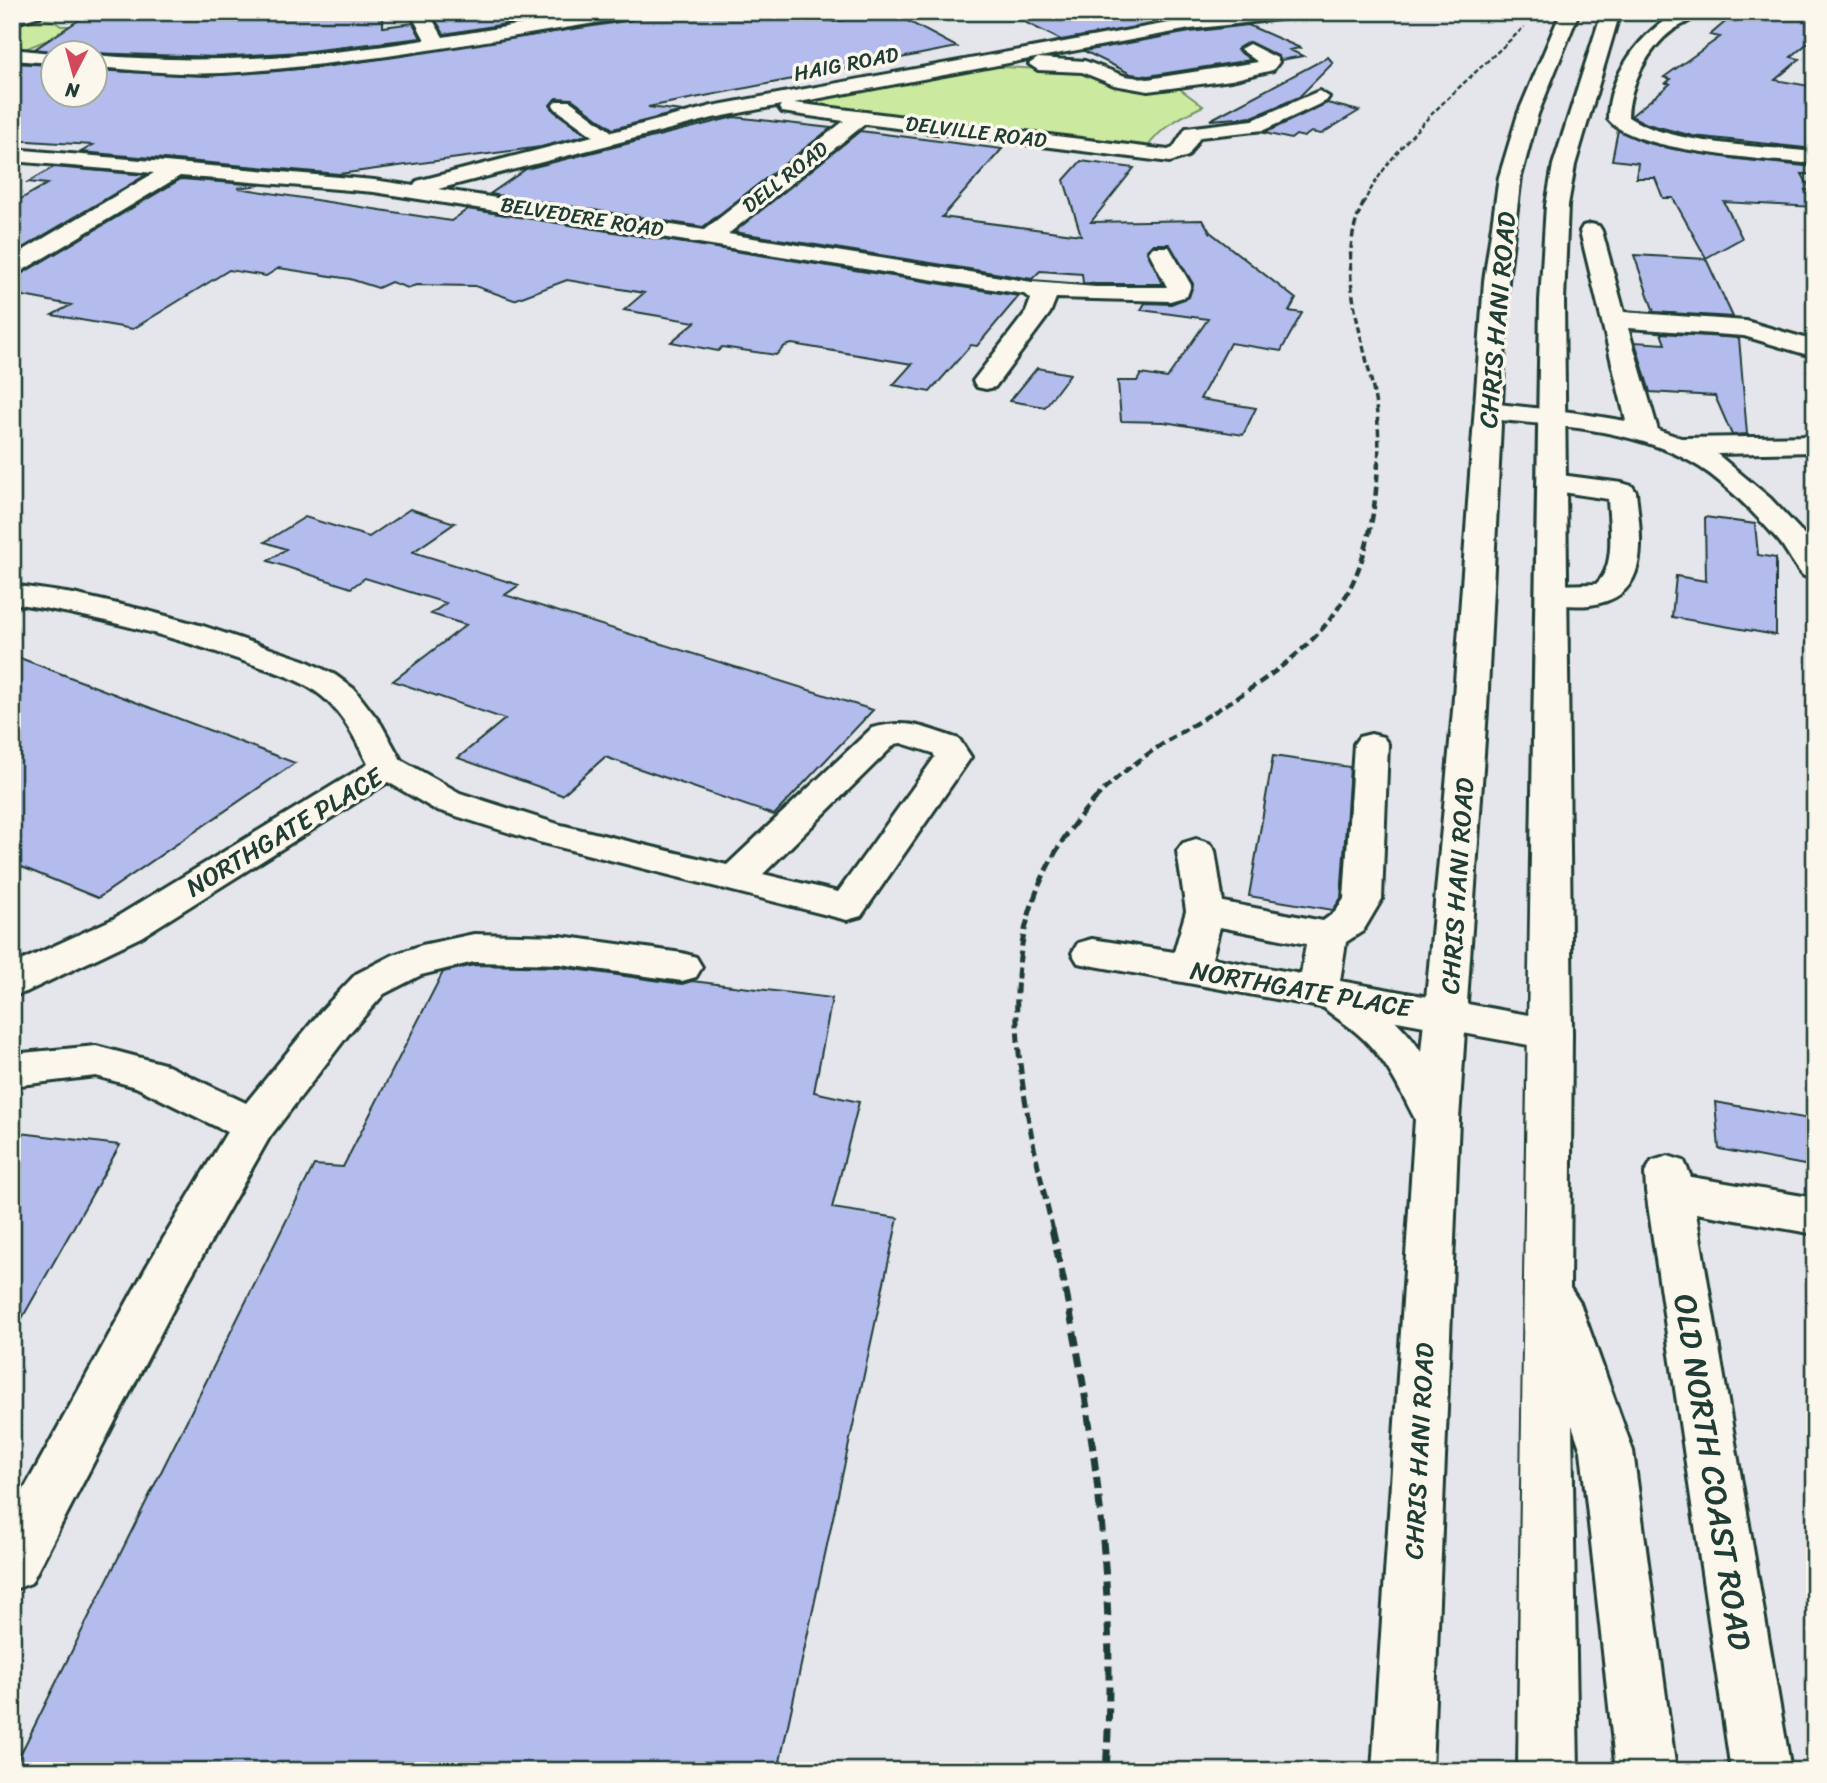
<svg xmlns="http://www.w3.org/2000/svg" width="1827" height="1783" viewBox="0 0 1827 1783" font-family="Sriracha,sans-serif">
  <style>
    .green { fill: #cce9a0; stroke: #76936a; stroke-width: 2 }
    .building { fill: #b3bced; stroke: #1f3d34; stroke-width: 2 }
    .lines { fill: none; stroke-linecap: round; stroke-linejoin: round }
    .minor-casing { stroke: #1f3d34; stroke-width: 6 }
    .major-casing { stroke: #1f3d34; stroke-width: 6 }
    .minor { fill: #fbf7ec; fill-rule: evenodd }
    .major { fill: #fbf7ec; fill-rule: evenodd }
    .rail-far4 { stroke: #1f3d34; stroke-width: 2.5; stroke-dasharray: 5 2.5; stroke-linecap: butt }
    .rail-far3 { stroke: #1f3d34; stroke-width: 3.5; stroke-dasharray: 7 3.5; stroke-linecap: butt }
    .rail-far2 { stroke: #1f3d34; stroke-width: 4.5; stroke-dasharray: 9 4.5; stroke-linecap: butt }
    .rail-far1 { stroke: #1f3d34; stroke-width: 5; stroke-dasharray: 11 5; stroke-linecap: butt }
    .rail { stroke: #1f3d34; stroke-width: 7; stroke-dasharray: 14 7; stroke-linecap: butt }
    .labels { text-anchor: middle; stroke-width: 7; stroke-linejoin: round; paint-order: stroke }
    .far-street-label { font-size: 21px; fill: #1f3d34; stroke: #fbf7ec }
    .street-label { font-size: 26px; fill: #1f3d34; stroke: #fbf7ec }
    .near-street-label { font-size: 32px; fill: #1f3d34; stroke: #fbf7ec }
  </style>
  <rect width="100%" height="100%" fill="#e5e5ec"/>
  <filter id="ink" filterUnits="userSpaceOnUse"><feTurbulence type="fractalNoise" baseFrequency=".0143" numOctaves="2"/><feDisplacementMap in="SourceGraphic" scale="14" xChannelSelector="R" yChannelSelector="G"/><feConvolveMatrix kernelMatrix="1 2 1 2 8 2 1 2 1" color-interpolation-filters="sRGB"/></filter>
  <g filter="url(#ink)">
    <path class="green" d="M31 18 54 21 61 26H70V31L25 49H12V25Z
      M984 66 1080 71 1148 89H1180L1203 106C1180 117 1161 127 1147 148L797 105 798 100Z"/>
    <path class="building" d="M91 12H383V27L413 23 421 38 301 52 219 57 54 52 35 49Z
      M486 12H580L444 34 435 19Z
      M644 12H816L834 22 891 12 957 47 648 107 683 111 613 129 572 99 556 98 550 105 554 111 587 135 541 147 339 174 81 152 93 145 12 140V63L52 65V94H94V70L206 76 325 67 632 20Z
      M1004 12H1219L1220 13 1061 40Z
      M1737 12H1815V37L1791 57 1800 59 1775 80 1815 87V149L1693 136 1647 124 1631 116 1670 84 1666 83 1671 79 1664 77 1720 37 1710 35Z
      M1248 25 1300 48 1290 50 1303 56 1281 60 1278 56 1248 42 1237 50 1251 60 1148 76 1131 74 1084 51 1190 32Z
      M1328 57 1333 63 1299 97 1252 117 1210 120Z
      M1327 103 1359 111 1321 134 1311 132 1304 137 1296 135 1291 139 1264 133Z
      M734 117 831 128 703 227 490 194 526 169Z
      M1618 130 1644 142 1673 149 1737 159 1815 167V175L1802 174 1811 190H1805L1814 207 1724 202 1742 238 1706 258 1673 198H1663L1655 178H1636L1638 163 1612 160Z
      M860 131 1002 149 942 217 1081 235 1064 180 1081 161 1134 168 1091 222 1203 220 1210 232 1296 299 1289 311 1302 313 1281 351 1230 343 1200 399 1256 408 1243 435 1164 422 1121 421 1118 381H1137L1141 374 1167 378 1208 319 1141 310 1145 303 1171 304 1189 297 1193 284 1169 244H1153L1147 250 1163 284H1096L1083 283 1082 274 1040 271 1032 279 734 232Z
      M54 167 146 175 12 254V204L47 184 28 182Z
      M181 179 260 185 238 188 451 221 468 209 1019 296 977 346 971 345 930 392 893 385 912 364 792 344 785 346 776 355 722 347 718 351 671 342 695 322 624 310 644 293 567 280 514 300 475 286 416 285 408 288 391 282 378 288 350 279 279 268 266 276 229 270 133 329 52 315 71 305 12 294V276L21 274Z
      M1634 255 1706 259 1733 317 1654 312Z
      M1661 333 1739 338 1747 434 1732 435 1715 396 1650 392 1635 342 1665 344Z
      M1037 368 1070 374 1045 407 1010 401Z
      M410 509 455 523 413 552 519 585 505 595 873 710 774 815 605 757 562 795 458 758 505 719 393 681 466 625 431 614 446 603 365 578 351 588 268 561 286 549 265 542 305 517 369 537Z
      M1705 517 1755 524 1758 555 1776 558V635L1672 617 1676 576 1706 581Z
      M12 655 295 763 98 898 12 863Z
      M1273 756 1350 767 1341 898 1333 910 1249 896Z
      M474 965 560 967 682 984 692 981 832 998 814 1092 859 1102 832 1208 898 1218 778 1771H12L314 1165 343 1167 443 972Z
      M1715 1102 1815 1120V1167L1719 1149Z
      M12 1132 120 1145 12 1336Z"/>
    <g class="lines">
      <defs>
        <path id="minor" d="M43 12 40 16 12 24V13Z
          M410 12H428L443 37 598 12H641L632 17C496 39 359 65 222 73 179 75 137 70 94 67V55C205 65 316 57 425 40Z
          M1248 12H1306L1297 17 1190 29 794 103 1168 150 1173 148 1186 128 1253 120 1319 91 1329 97 1326 101 1264 130 1200 137 1188 156 1170 162 865 124 728 234 1032 282 1096 287H1167L1149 252 1153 247H1169L1191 285 1187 296 1170 301 1056 298 1050 313 995 387 986 389 977 387 973 381 1026 312 1031 299 1024 294 374 192 180 176 20 272 12 274V257L154 173 12 161V149L374 180 414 186 417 181 593 136 556 109 553 105 556 101H570L612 132 712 106 1190 19ZM781 105 779 108 782 112 844 121 704 230 438 189 713 118Z
          M1679 12H1702C1694 20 1682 24 1673 30 1648 48 1629 85 1628 117 1671 145 1763 146 1815 152V164C1773 160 1632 152 1608 119 1608 76 1641 31 1679 12Z
          M1249 44 1277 58 1279 62 1273 70 1231 80 1148 91 1114 85 1082 72 1038 70 1029 64 1038 58 1085 61 1125 76 1148 79 1258 62 1240 49Z
          M12 49 52 53V63L12 60Z
          M1591 224 1599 226 1602 231 1624 312 1746 321 1815 341V357L1744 336 1628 328 1658 430 1681 438 1815 436V452L1717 454 1770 498 1814 545 1815 578C1811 577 1807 578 1804 576 1797 571 1786 549 1779 541 1758 517 1735 493 1710 474 1649 429 1562 426 1489 419L1479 417 1476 411 1479 405 1489 403 1571 412 1626 421 1580 231 1583 226Z
          M1553 474 1622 483 1632 486 1636 492C1640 533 1652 591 1600 603 1581 608 1560 605 1541 601L1536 594 1541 587 1552 585 1596 584C1617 566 1609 524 1608 499L1543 489 1539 483 1543 477Z
          M12 585 73 594 144 610 203 626 304 660 335 675 354 689 381 724 401 760 460 793 561 825 727 865 872 728C909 718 925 728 959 739L971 757 861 916 847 920 539 842 434 809 388 782 141 937 26 992 12 996V965L113 919 368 764C356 740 344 715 323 697 302 679 272 671 246 662 169 635 93 615 12 603ZM901 743 933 753 935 757 838 892 763 874 895 744Z
          M1371 734 1383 737 1388 744 1382 899 1363 931 1346 942 1340 981 1551 1019 1566 1023 1572 1034 1566 1045 1551 1049 1078 963 1072 953 1078 943 1092 939 1174 952 1186 911 1177 851 1183 843 1196 839 1209 843 1215 851 1223 902 1323 921 1335 912 1344 899 1354 744 1359 737ZM1220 927 1306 944 1301 974 1212 958Z
          M474 934 560 936 682 953 696 957 702 967 696 977 682 981 560 964 474 962 421 975 384 994 351 1031 269 1138 181 1294 31 1583 12 1590V1511L147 1266 227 1132 136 1087 96 1076 12 1086V1054L96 1046 164 1064 246 1103 321 1011 356 974 393 955 422 945Z
          M1668 1156 1684 1161 1691 1177 1815 1198V1234L1696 1213 1791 1771H1731L1646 1191 1645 1173 1652 1161Z"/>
        <path id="major" d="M1561 12H1579L1538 114 1521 177 1508 281 1487 710 1459 1119 1432 1771H1372L1415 1119C1399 1088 1385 1057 1358 1034 1343 1020 1324 1013 1314 995L1320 985C1325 983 1331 981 1336 981 1361 984 1409 1030 1421 1052L1453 710 1484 281 1499 177 1518 114Z
          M1602 12H1620L1575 165 1568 205 1564 301 1572 1034 1570 1288 1580 1303 1633 1451 1676 1771H1616L1581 1451 1572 1425 1578 1771H1518C1522 1281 1533 791 1540 301L1546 205 1553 165Z"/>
      </defs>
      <use href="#minor" class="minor-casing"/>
      <use href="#major" class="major-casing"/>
      <use href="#minor" class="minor"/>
      <use href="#major" class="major"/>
      <path class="rail-far4" d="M1363 204C1394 140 1472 77 1524 27"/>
      <path class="rail-far3" d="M1364 202C1334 261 1361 329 1373 389 1378 414 1380 439 1378 465"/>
      <path class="rail-far2" d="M1094 800C1125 767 1163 743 1201 720 1317 649 1371 607 1378 463"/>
      <path class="rail-far1" d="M1053 1231C1018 1080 977 926 1096 798"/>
      <path class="rail" d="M1052 1229C1093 1406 1118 1589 1106 1771"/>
    </g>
  </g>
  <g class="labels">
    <g class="far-street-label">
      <text transform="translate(846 64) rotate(-11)" y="7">HAIG ROAD</text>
      <text transform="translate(976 132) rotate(7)" y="7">DELVILLE ROAD</text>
      <text transform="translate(785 177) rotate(-38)" y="7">DELL ROAD</text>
      <text transform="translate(582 217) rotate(9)" y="7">BELVEDERE ROAD</text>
    </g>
    <g class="street-label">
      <text transform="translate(1497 320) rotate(-85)" y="9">CHRIS HANI ROAD</text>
      <text transform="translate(284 832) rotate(-31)" y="9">NORTHGATE PLACE</text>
      <text transform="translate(1457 886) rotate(-86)" y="9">CHRIS HANI ROAD</text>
      <text transform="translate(1301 989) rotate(10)" y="9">NORTHGATE PLACE</text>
      <text transform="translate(1419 1451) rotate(-87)" y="9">CHRIS HANI ROAD</text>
    </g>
    <g class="near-street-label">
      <text transform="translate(1713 1472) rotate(81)" y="11">OLD NORTH COAST ROAD</text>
    </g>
  </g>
  <rect width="1827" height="1783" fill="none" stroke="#fbf7ec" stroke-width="42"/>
  <rect x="21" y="21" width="1785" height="1741" fill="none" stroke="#1f3d34" stroke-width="2.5" filter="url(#ink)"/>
  <g transform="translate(74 74) rotate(186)"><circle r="33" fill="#fbf7ec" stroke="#a3ada2" stroke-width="2"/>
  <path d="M0-5L12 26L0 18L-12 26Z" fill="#d1495b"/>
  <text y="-10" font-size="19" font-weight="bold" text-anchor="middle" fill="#1f3d34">N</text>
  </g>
</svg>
